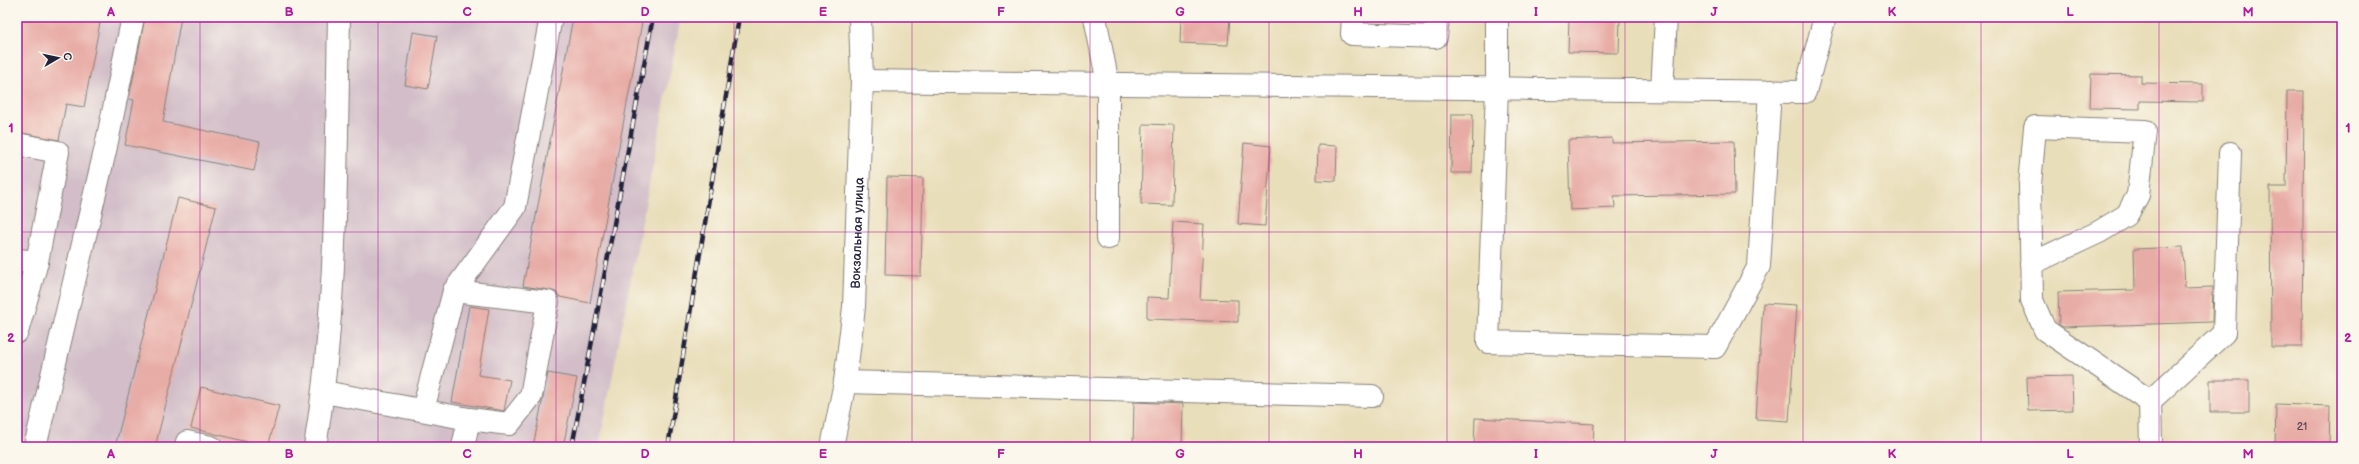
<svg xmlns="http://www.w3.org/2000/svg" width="2359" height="464" viewBox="0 0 2359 464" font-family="'Balsamiq Sans',sans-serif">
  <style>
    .industrial { fill: #d2bdc8 }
    .building { fill: #e8aca6 }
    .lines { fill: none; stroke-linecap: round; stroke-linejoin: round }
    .minor-casing { stroke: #86807a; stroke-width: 24 }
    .minor { stroke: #fff; stroke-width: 22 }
    .rail-casing { stroke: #22223b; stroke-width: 4.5 }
    .rail { stroke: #fbf7ec; stroke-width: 3; stroke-dasharray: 9; stroke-linecap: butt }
    .grid { fill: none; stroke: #b5179e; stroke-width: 1; stroke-opacity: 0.55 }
    .labels { text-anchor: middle; stroke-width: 3; stroke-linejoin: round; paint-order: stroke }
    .number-label { font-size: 11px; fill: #544456 }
    .street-label { font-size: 13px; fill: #22223b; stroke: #fbf7ec }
    .neatline { fill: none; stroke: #b5179e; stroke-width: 1.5 }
    .grid-label { font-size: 13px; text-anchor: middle; font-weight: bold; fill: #b5179e }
  </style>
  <rect width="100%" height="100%" fill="#fbf7ec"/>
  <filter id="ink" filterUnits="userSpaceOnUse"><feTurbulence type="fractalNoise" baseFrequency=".025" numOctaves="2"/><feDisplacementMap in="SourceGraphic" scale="8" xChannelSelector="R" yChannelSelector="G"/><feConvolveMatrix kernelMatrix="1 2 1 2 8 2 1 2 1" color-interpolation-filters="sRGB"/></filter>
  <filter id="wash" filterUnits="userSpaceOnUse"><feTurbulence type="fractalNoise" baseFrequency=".012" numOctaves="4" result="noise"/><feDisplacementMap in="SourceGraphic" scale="16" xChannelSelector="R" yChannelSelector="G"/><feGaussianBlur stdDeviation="0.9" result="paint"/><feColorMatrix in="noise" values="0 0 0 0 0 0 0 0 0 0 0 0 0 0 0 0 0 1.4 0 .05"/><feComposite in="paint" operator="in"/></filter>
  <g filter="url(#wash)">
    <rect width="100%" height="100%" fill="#e9deba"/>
    <path class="industrial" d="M17 17H681L599 447H17Z"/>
    <g id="blocks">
      <path class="building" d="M17 17H101L84 107 66 104 59 140 17 132Z
        M145 17H181L163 122 260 142 254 171 125 145 134 100 129 99Z
        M573 17H643L590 303 560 297 556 292 549 290 523 286Z
        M1181 17H1230L1228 45 1180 43Z
        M1569 17H1620L1619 53 1568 52Z
        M413 32 437 36 428 89 405 85Z
        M2091 74 2141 75V83L2203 84V102L2140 101V109L2090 108Z
        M2287 91H2304L2302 347H2271L2270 187H2286Z
        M1452 114H1473L1472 173H1451Z
        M1143 124 1174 125 1172 205 1141 204Z
        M1612 138V143L1734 141 1735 194 1614 196 1615 208 1570 210 1568 140Z
        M1244 143 1271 146 1265 226 1238 224Z
        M1318 145 1337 146 1336 181 1317 180Z
        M887 177 923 178 921 276 885 275Z
        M178 198 216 207 155 447H115Z
        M1173 222 1204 224 1200 299 1238 300V322L1147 319V297L1169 298Z
        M2183 247 2185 288 2213 287 2212 322 2063 327 2059 325 2058 292 2135 290 2134 249Z
        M1763 303 1797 305 1789 421 1756 419Z
        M469 306 489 309 478 375 510 380 504 411 452 402Z
        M548 373 577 378 563 447H533Z
        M2072 376 2073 410 2028 411 2027 377Z
        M2210 380H2249V412H2210Z
        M201 387 279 406 268 447 191 428Z
        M1134 402 1183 404 1182 447H1133Z
        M2276 404 2330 406 2329 447H2275Z
        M1475 418 1594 424 1593 447H1474Z"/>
    </g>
  </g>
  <g filter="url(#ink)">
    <use href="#blocks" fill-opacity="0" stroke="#86807a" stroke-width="1"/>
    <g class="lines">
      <defs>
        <g id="minor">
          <path d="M1095 17 1108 84V238"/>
          <path d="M1353 17 1352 34 1436 37 1438 17"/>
          <path d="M1497 17V88L1488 342 1715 347 1759 266 1770 91"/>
          <path d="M862 81 1805 92 1825 17"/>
          <path d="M1662 90 1666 17"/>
          <path d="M17 144 58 152 37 262 17 332"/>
          <path d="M17 260 37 262"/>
          <path d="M2031 264 2099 232 2127 215 2138 195 2145 131 2035 127 2030 185 2032 300 2045 330 2150 401"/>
          <path d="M845 382 1372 396"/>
          <path d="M324 392 469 419 509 424 531 396 548 302 454 291"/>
          <path d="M423 410 454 291 515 207 551 17"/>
          <path d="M35 447 105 151 133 17"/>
          <path d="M186 447 187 442 211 447"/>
          <path d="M315 447C338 305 336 160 339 17"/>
          <path d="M463 447 469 419"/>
          <path id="s1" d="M832 447 845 382 854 307 862 81 860 17"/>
          <path d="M2151 447 2150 401 2224 333 2230 153"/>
        </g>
      </defs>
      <use href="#minor" class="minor-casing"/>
      <use href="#minor" class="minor"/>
      <defs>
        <path id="rail" d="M572 447 653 17
          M668 447 739 17"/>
      </defs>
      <use href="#rail" class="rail-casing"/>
      <use href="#rail" class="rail"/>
    </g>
  </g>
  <path class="grid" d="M200 17V447M378 17V447M556 17V447M734 17V447M912 17V447M1090 17V447M1269 17V447M1447 17V447M1625 17V447M1803 17V447M1981 17V447M2159 17V447M17 232H2342"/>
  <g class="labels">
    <g class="number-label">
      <text x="2302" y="430">21</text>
    </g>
    <g class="street-label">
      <text dy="5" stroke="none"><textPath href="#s1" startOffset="216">Вокзальная улица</textPath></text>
    </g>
  </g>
  <rect width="2359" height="464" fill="none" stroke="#fbf7ec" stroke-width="44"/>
  <g transform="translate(58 58) rotate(81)" stroke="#fbf7ec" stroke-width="3" paint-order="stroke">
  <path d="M0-3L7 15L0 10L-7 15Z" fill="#22223b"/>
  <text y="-6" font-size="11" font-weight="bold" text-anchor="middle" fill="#22223b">С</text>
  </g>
  <rect x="22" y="22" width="2315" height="420" class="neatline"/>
  <g class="grid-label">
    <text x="111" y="16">A</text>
    <text x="289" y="16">B</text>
    <text x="467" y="16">C</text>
    <text x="645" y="16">D</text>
    <text x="823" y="16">E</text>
    <text x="1001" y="16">F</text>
    <text x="1180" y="16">G</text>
    <text x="1358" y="16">H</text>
    <text x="1536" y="16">I</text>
    <text x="1714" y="16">J</text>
    <text x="1892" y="16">K</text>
    <text x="2070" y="16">L</text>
    <text x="2248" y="16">M</text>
    <text x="11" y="132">1</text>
    <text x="2348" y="132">1</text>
    <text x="11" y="342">2</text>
    <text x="2348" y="342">2</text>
    <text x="111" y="458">A</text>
    <text x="289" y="458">B</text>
    <text x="467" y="458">C</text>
    <text x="645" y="458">D</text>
    <text x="823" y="458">E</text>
    <text x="1001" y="458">F</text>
    <text x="1180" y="458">G</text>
    <text x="1358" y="458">H</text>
    <text x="1536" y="458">I</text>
    <text x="1714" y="458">J</text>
    <text x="1892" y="458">K</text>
    <text x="2070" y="458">L</text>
    <text x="2248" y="458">M</text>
  </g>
</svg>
